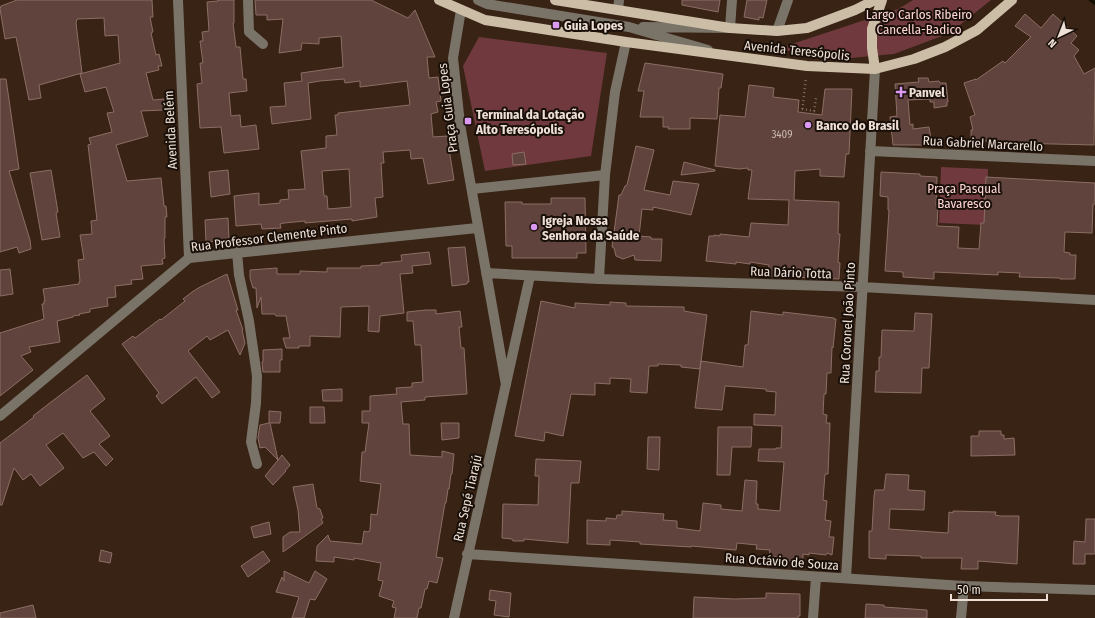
<svg xmlns="http://www.w3.org/2000/svg" width="1095" height="618" viewBox="0 0 1095 618" font-family="'Fira Sans Condensed',sans-serif">
  <style>
    .green { fill: #6f393d }
    .lines { fill: none; stroke-linecap: round; stroke-linejoin: round }
    .stream { stroke: #151001; stroke-width: 4 }
    .building { fill: #5f433c; stroke: #8c6e65; fill-rule: evenodd }
    .path { stroke: #7e6c5f; stroke-width: 2.5; stroke-dasharray: 1 3; stroke-linecap: butt }
    .minor { stroke: #7a7368; stroke-width: 10 }
    .major { stroke: #ccbda7; stroke-width: 10 }
    .poi-dot { fill: #dc99f4; stroke: #190f09; stroke-width: 1.5 }
    .labels { text-anchor: middle; stroke-width: 4; stroke-linejoin: round; paint-order: stroke }
    .number-label { font-size: 11px; fill: #cab9b0 }
    .park-label { font-size: 13px; fill: #fed5d6; stroke: #190f09 }
    .poi-label { font-size: 13px; font-weight: bold; fill: #eee0d6; stroke: #190f09; text-anchor: start }
    .street-label { font-size: 13px; fill: #eee0d6; stroke: #190f09 }
  </style>
  <rect width="100%" height="100%" fill="#382314"/>
  <path class="green" d="M913 0H991L950 33 894 54 840 59 777 49 898 9Z
    M479 37 607 53 591 156 485 171 463 66Z
    M941 167 988 169 986 225 939 223Z"/>
  <g class="lines">
    <path class="stream" d="M1091 0 1095 3"/>
  </g>
  <path class="building" d="M17 0H152L153 17H150L153 32 151 33 156 55 159 54 162 66H158L159 70 146 73 153 100 164 99V110L141 111 148 136 116 145 127 181 161 178 164 206H166L167 217H165V238L164 239 165 258 162 259 163 264 141 266 143 279 131 280 132 284 115 286 116 297 107 298 108 306 90 309V312L79 314 80 315 73 316V317L57 321 60 342 29 347 31 352 21 356 33 370 0 396V333L44 319 42 304H44V301H45L43 289 79 284V282L80 281 78 260 84 259 80 235 92 234 91 221 97 220 88 145 91 144 89 138 112 132 107 113 114 112 106 87 85 92 80 74 120 63 118 35 105 36 104 18 77 19 76 23 82 73 39 85 41 98 29 100 16 37 5 39 0 9 1 6Z
    M218 0H234V23H233L236 47H240L243 79H246L247 91 229 93 231 116 240 115 241 127 256 125 259 149 224 153 221 127 200 128 197 84 202 83 200 63H203L200 41H203L202 32 209 31 207 2 218 1Z
    M255 0H371L408 18 415 10 435 57H427L429 78 438 77 441 101 436 102 438 112 431 114 433 137 447 136 454 180 428 184 423 158 411 159 410 150 383 152 384 163H381L383 197 375 198 377 217 352 221V219L305 223V221L284 223 280 224 281 228 262 229 261 224 236 226 234 196 259 193V205L280 203V200L289 199 288 190 305 189 301 151 326 148V136L337 135 335 115H338V113L410 105 407 81 360 87V81L345 83 344 79 320 81 308 83 311 119 272 124 270 107 286 106 284 83 302 81 301 73 343 67 341 36 319 38V44L302 43 301 50 279 53 283 19 267 20V15H256ZM349 169 351 207 328 209 327 196H324L322 171Z
    M682 0H720L718 12 682 5Z
    M747 0H767L763 18 759 17V20L744 17Z
    M1025 14 1041 28 1053 14 1077 36 1071 43 1079 50 1074 56 1084 74 1095 68 1094 145 1012 143 971 140V130H973L970 117 975 115 964 83 976 79V80L1003 61 1005 63 1031 37 1015 26Z
    M645 63 723 74 721 88H719L717 119 690 118V129H668L669 127H663V117H640L644 91H638Z
    M918 78H928L929 82 939 81 940 83H946L948 102H947V106L934 108V102H930V99L908 100 910 125 913 124V129L929 127 932 145H893L890 117 897 116 895 84 919 82Z
    M0 79H6L19 169 9 171 30 240 31 249 19 253 17 247 0 252Z
    M749 85 774 88 773 97 799 100 798 112 822 115 825 89H852L849 154H846L844 177 820 176V169L795 171 794 200 839 202 838 234H840L838 262 840 263 839 279 768 276 769 265 750 262V264L736 262V264L706 261 709 236H714V235L720 236V234L749 237 751 223 788 225 789 200 748 199 752 170H748V168L739 169 715 166 720 115 745 117Z
    M636 146 654 150 644 190 670 195 673 181 699 184 691 215 653 207V210L642 209 639 236 651 237V239H662L661 261 635 260 634 255 623 259 616 256 614 248 612 247 619 195H621L625 186 627 185Z
    M524 152 526 164 513 165 512 154Z
    M684 162 715 170V171L681 175Z
    M51 170 58 212 56 213 60 237 42 240 30 173Z
    M228 170 230 194 211 197 209 172Z
    M881 172 920 174V176L937 177 936 206H938L937 226 959 227 958 248 979 249 981 223H984L986 177 1095 183V204H1093L1092 233 1065 232 1064 252 1070 253V255H1076L1075 279H1060V278L1019 277 1020 273 998 272V275L934 272V279L903 277V272L885 271 889 210H888V197L880 196Z
    M551 198H585L586 253H577V258H512V246H506L505 202H522V204H551Z
    M228 218 229 240 206 242 205 220Z
    M465 247 469 282H467V284L452 286 448 248Z
    M429 252 431 264 412 266 413 273 400 274 404 313 380 316 379 332 368 331 369 306 341 307 340 337 310 336V346H299V348H286L283 338H290L286 316H276L275 314H262L261 297 257 308 256 288H253L250 278V270L277 268V274H300V271L327 272V268H361V266L381 265V263L402 261 401 255Z
    M10 269 13 294 0 296V270Z
    M227 274 238 310H236L243 330H242L245 343 240 355 228 330 210 340 207 336 188 351 220 392 212 398 196 377 162 404 156 396 159 393 122 344 133 336 135 338 160 319 161 320 185 301 183 299 192 292 200 287Z
    M541 301 575 308V303L610 305V302L626 303V306L684 307V311L707 315 700 369 681 367V365L658 364V366H649L647 393 630 392 631 379 610 378V384L595 383V395L571 394 563 436 545 432 544 441 515 436Z
    M426 310H436V314L460 311 462 327H459L461 348H464L467 394 425 397V400L401 402 403 424H409L410 455 442 457V451L454 454 452 474H451L449 489H448L446 503H445L436 557 443 558 437 583 429 581 427 589H425L421 608H419L417 618H394L396 608 392 607 394 601 379 596 383 581 378 580 381 563 354 558V560L334 557V562L316 561 317 546 328 535 330 541 362 544 364 531 368 532 370 530 371 514 377 515 381 484 360 481 362 452H365L369 423H362V411H370V396L397 394 396 388 412 387V383L423 382 421 345H415L413 321H407V312Z
    M751 311 783 315V312L834 318V319H836L833 348 832 347 831 373H827L826 394H824L823 414 827 415 826 423H830L828 474H825L823 500 827 501 825 520 831 521 829 537H834L832 555 827 553 826 555 809 553V555L803 554V559L793 561 779 560 780 557 769 556 770 550 756 549 757 545 737 543 736 550 691 546V547L640 544V542L610 540V545L587 544V520L606 521V518L616 519 617 515H622V511L664 514 663 520 677 521V528L700 531 703 503 721 505V509L742 511 745 480 757 481 756 504H758V509L780 511 784 462 758 461 759 449H776V448H781L782 426 754 425V414L775 415 776 392 766 391V389L725 386 722 410 695 408 701 361 743 367 745 345H748Z
    M915 313 932 314 929 368H922L921 393 875 392 876 371H879V357H881L882 330 914 331Z
    M282 349V360H280V372H263L262 362H263V350Z
    M87 375 105 399 90 411 110 436 99 444 113 459 106 466 94 452 83 458 63 433 46 445 64 468 40 486 31 474 23 480 14 468 2 505H0V443L34 417 33 416 51 402Z
    M342 389V401H323L322 390Z
    M310 407H324L325 423H310Z
    M269 411 281 412 280 423H270L278 460 282 455 290 465 285 471H286L273 485 265 476 278 460 265 447 260 448 258 438 260 425 269 423Z
    M441 423H459V438L442 440Z
    M718 427H752L751 447H732L730 475H717Z
    M979 431H1001V435H1004V439L1014 438 1015 455 971 456V436H979Z
    M648 437H660L659 470 647 469Z
    M536 459 581 461 579 483H571L568 543 524 539V541H513L512 539 502 538 503 504 538 505 539 476H535Z
    M886 474 909 475 908 490 925 491 924 510 890 509 889 529 948 533 949 512 953 513V511L996 512 995 515 1000 516H1019L1017 564 978 561V569H961L962 558H921V556L886 555V559L869 558V531H872L874 496 875 490H884Z
    M313 484 317 508 320 509 323 518 321 519 323 523 283 552V537L290 532H300L298 510 293 487Z
    M1086 519H1095V554H1085V564H1073L1074 541 1085 542Z
    M269 522 271 534 254 538 251 527Z
    M101 550 112 553 110 563 99 561Z
    M263 551 270 561 248 577 241 566Z
    M284 571 309 583 315 571 327 579 315 600 310 599 304 618H292L299 597 276 592 282 577 284 581Z
    M490 590 511 593 509 617 494 615 496 601 489 600Z
    M766 593 800 594V616H798V618H693L694 597 734 599 766 598Z
    M866 604 884 605V607L927 610V618H865Z
    M33 605 36 618H0V613Z"/>
  <g class="lines">
    <path class="path" d="M802 109 814 111 816 98
      M802 113 806 77"/>
    <path class="minor" d="M178 0 189 258
      M248 0 249 32 263 44
      M478 0 487 4 629 27 708 50
      M461 10 453 58 460 124 506 385
      M618 10 619 0
      M643 27 730 28 732 0
      M777 31 788 0
      M870 151 1095 161
      M472 189 605 175
      M237 252 239 275 249 321 257 376 256 403 251 442 257 464
      M486 273 599 279 862 287 1095 300
      M599 279 605 175 615 92 626 42
      M0 416 189 258 477 228
      M467 554 964 586 1095 590
      M846 578 875 69
      M454 618 530 276
      M813 618 816 577
      M961 618 964 586"/>
    <path class="major" d="M439 0 485 20 626 42 807 66 875 69 914 59 945 47 977 30 1012 0
      M555 0 730 28 777 31 807 28 855 10 875 0
      M875 69 872 48V29L882 0"/>
  </g>
  <g class="poi-dot">
    <rect x="552" y="21" width="8" height="8" rx="2"/>
    <path d="M899 86h4v4h4v4h-4v4h-4v-4h-4v-4h4z"/>
    <rect x="464" y="117" width="8" height="8" rx="2"/>
    <circle cx="808" cy="125" r="4"/>
    <circle cx="534" cy="227" r="4"/>
  </g>
  <g class="labels">
    <g class="number-label">
      <text x="782" y="138">3409</text>
    </g>
    <g class="park-label">
      <text x="919" y="19">Largo Carlos Ribeiro<tspan x="919" dy="15">Cancella-Badico</tspan></text>
      <text x="964" y="193">Praça Pasqual<tspan x="964" dy="15">Bavaresco</tspan></text>
    </g>
    <g class="poi-label">
      <text x="564" y="30">Guia Lopes</text>
      <text x="909" y="97">Panvel</text>
      <text x="476" y="119">Terminal da Lotação<tspan x="476" dy="15">Alto Teresópolis</tspan></text>
      <text x="816" y="130">Banco do Brasil</text>
      <text x="542" y="225">Igreja Nossa<tspan x="542" dy="15">Senhora da Saúde</tspan></text>
    </g>
    <g class="street-label">
      <text transform="translate(797 50) rotate(6)" y="5">Avenida Teresópolis</text>
      <text transform="translate(447 108) rotate(-97)" y="5">Praça Guia Lopes</text>
      <text transform="translate(170 130) rotate(-93)" y="5">Avenida Belém</text>
      <text transform="translate(983 143) rotate(3)" y="5">Rua Gabriel Marcarello</text>
      <text transform="translate(269 237) rotate(-7)" y="5">Rua Professor Clemente Pinto</text>
      <text transform="translate(791 272) rotate(2)" y="5">Rua Dário Totta</text>
      <text transform="translate(847 323) rotate(-87)" y="5">Rua Coronel João Pinto</text>
      <text transform="translate(467 498) rotate(-77)" y="5">Rua Sepé Tiarajú</text>
      <text transform="translate(782 561) rotate(4)" y="5">Rua Octávio de Souza</text>
    </g>
  </g>
  <g transform="translate(1059 36) rotate(223)" stroke="#190f09" stroke-width="3" paint-order="stroke">
  <path d="M0-3L7 15L0 10L-7 15Z" fill="#eee0d6"/>
  <text y="-6" font-size="11" font-weight="bold" text-anchor="middle" fill="#eee0d6">N</text>
  </g>
  <path d="M951 594v6h96v-6" fill="none" stroke="#eee0d6" stroke-width="2"/>
  <text x="957" y="594" font-size="12" fill="#eee0d6" stroke="#190f09" stroke-width="3" paint-order="stroke">50 m</text>
</svg>
